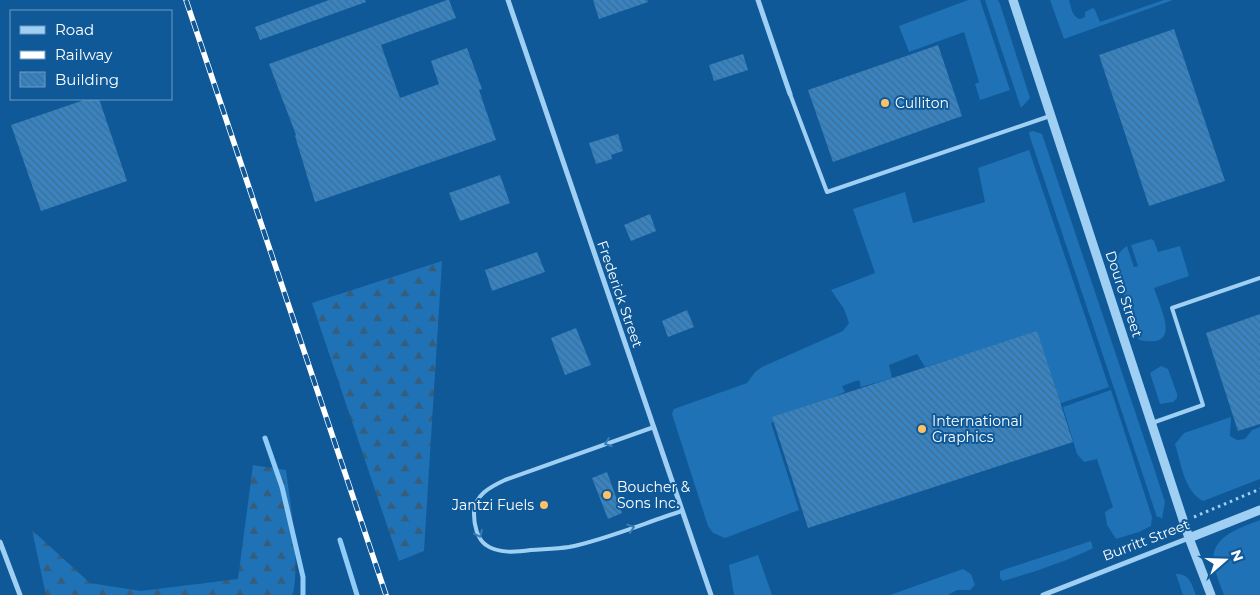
<svg xmlns="http://www.w3.org/2000/svg" width="1260" height="595" viewBox="0 0 1260 595" font-family="Montserrat,sans-serif">
  <style>
    .grass { fill: #1e72b5 }
    .forest { fill: url(#forest-firs) }
    .lines { fill: none; stroke-linecap: round; stroke-linejoin: round }
    .stream { stroke: #91ccf8; stroke-width: 5 }
    .building { fill: url(#building-back-hatch) }
    .path { stroke: #a0cff4; stroke-width: 3; stroke-dasharray: 2.5 4; stroke-linecap: butt }
    .service { stroke: #a0cff4; stroke-width: 4 }
    .minor { stroke: #a0cff4; stroke-width: 5 }
    .tertiary { stroke: #a0cff4; stroke-width: 9 }
    .rail-casing { stroke: #fff; stroke-width: 5.5 }
    .rail { stroke: #0f5998; stroke-width: 4; stroke-dasharray: 11; stroke-linecap: butt }
    .oneway { stroke: #3a7cb4 }
    .poi-dot { fill: #ffc163; stroke: #0f5998; stroke-width: 2 }
    .labels { text-anchor: middle; stroke-width: 4; stroke-linejoin: round; paint-order: stroke }
    .poi-label { font-size: 14px; fill: #fff; stroke: #0f5998; text-anchor: start }
    .street-label { font-size: 14px; fill: #fff; stroke: #0f5998 }
  </style>
  <defs>
    <pattern id="forest-firs" width="22" height="20" patternUnits="userSpaceOnUse" patternTransform="scale(1.25)"><rect width="22" height="20" fill="#1e72b5"/><path d="M5 1l3.5 6h-7zM16 11l3.5 6h-7z" fill="#375d7b"/></pattern>
    <pattern id="building-back-hatch" width="6" height="6" patternUnits="userSpaceOnUse" patternTransform="scale(1.25)"><rect width="6" height="6" fill="#3883c0"/><path d="M-1 5l2 2M0 0l6 6M5-1l2 2" fill="none" stroke="#406d92"/></pattern>
  </defs>
  <rect width="100%" height="100%" fill="#0f5998"/>
  <path class="grass" d="M968 0H980L1010 90 980 100 975 84 979 82 964 32 909 52 899 26Z
    M985 0H998L1000 4 1030 98 1021 108Z
    M1050 0H1069C1071 7 1072 17 1080 19L1085 17V12L1093 8 1095 10 1100 22 1164 0H1173L1064 39Z
    M1033 131 1042 134 1153 465 1165 502 1162 519 1160 517H1157L1030 137 1029 132Z
    M1029 150 1109 387 1061 403 1058 402 1035 333 925 367 917 354 889 365 892 378 861 387 859 380 842 386 845 392 771 423 799 510 725 538 713 533 708 526 672 414 674 409 747 383 755 372 762 367 843 331 849 323 844 309 831 290 875 273 853 209 905 192 913 223 985 202 978 168Z
    M1151 239 1154 241 1158 252 1180 246 1189 276 1154 288C1161 311 1183 349 1139 340L1115 268C1116 258 1118 252 1127 246L1134 267 1138 266 1131 245Z
    M1161 366 1168 369 1177 394V398L1173 402 1160 404 1150 373Z
    M1111 390 1152 517 1151 526 1139 532 1116 539 1107 525 1105 512 1113 507 1097 459 1084 462 1077 454 1063 407Z
    M1231 417 1230 436 1237 440 1245 439 1252 430 1260 427V479L1203 501C1184 491 1181 463 1175 444L1184 433Z
    M1260 520V595H1224C1220 585 1216 575 1214 565 1208 537 1240 528 1260 520Z
    M1091 541 1093 548C1065 562 1034 572 1003 581L1000 578V571Z
    M758 555 772 595H734L729 565Z
    M963 569 971 574 975 585 970 590H957L948 595H890Z
    M1176 574C1190 574 1191 583 1196 595H1183Z"/>
  <path class="forest" d="M442 261 424 551 399 561 312 303Z
    M253 465 286 470C291 510 300 555 293 595H46L32 530 90 583 141 591 238 579Z"/>
  <g class="lines">
    <path class="stream" d="M265 438 282 487 303 577V595
      M340 540 357 595"/>
  </g>
  <path class="building" d="M329 0H365L366 2 260 40 255 27Z
    M447 0H449L456 18 381 45 400 98 439 84 431 61 467 48 482 89 479 90 496 140 315 202 295 136 296 135 269 64Z
    M593 0H647L648 2 599 19Z
    M1174 29 1225 181 1149 206 1099 55Z
    M938 45 962 116 833 162 808 90Z
    M743 54 748 70 714 81 709 65Z
    M87 99H99L127 181 41 211 11 125Z
    M618 134 623 151 611 155 612 159 596 164 589 143Z
    M500 175 510 203 460 221 449 193Z
    M650 214 656 231 631 241 624 225Z
    M537 252 545 272 492 291 485 270Z
    M687 310 694 327 668 337 662 321Z
    M1260 314V424L1238 431 1206 333Z
    M576 328 591 365 565 375 551 338Z
    M1037 331 1073 442 808 528 772 417Z
    M607 472 622 513 608 519 592 478Z"/>
  <g class="lines">
    <path class="path" d="M1194 517 1260 489"/>
    <path class="service" d="M790 94 827 192 1050 116
      M1152 423 1203 405 1172 308 1260 278
      M654 427 505 480C490 487 474 495 474 514 474 524 477 539 486 545 498 554 517 552 531 550 543 549 556 549 569 547 605 540 647 522 682 511"/>
    <path class="minor" d="M508 0 711 595
      M758 0 790 94
      M0 542 20 595
      M1043 595 1189 538"/>
    <path class="tertiary" d="M1013 0 1189 538 1211 595
      M1189 538 1260 510"/>
    <defs>
      <path id="rail" d="M186 0 386 595"/>
    </defs>
    <use href="#rail" class="rail-casing"/>
    <use href="#rail" class="rail"/>
  </g>
  <defs><path id="oneway-chevron" d="M-2-3.5L2.5 0L-2 3.5" fill="none" stroke-width="1.6" stroke-linecap="round" stroke-linejoin="round" transform="scale(1.25)"/></defs>
  <g class="oneway">
    <use href="#oneway-chevron" transform="translate(608 443) rotate(160)"/>
    <use href="#oneway-chevron" transform="translate(631 528) rotate(-18)"/>
    <use href="#oneway-chevron" transform="translate(479 534) rotate(65)"/>
  </g>
  <g class="poi-dot">
    <circle cx="885" cy="103" r="5"/>
    <circle cx="922" cy="429" r="5"/>
    <circle cx="607" cy="495" r="5"/>
    <circle cx="544" cy="505" r="5"/>
  </g>
  <g class="labels">
    <g class="poi-label">
      <text x="895" y="108">Culliton</text>
      <text x="932" y="426">International<tspan x="932" dy="16">Graphics</tspan></text>
      <text x="617" y="492">Boucher &amp;<tspan x="617" dy="16">Sons Inc.</tspan></text>
      <text x="534" y="510" text-anchor="end">Jantzi Fuels</text>
    </g>
    <g class="street-label">
      <text transform="translate(620 294) rotate(71)" y="5">Frederick Street</text>
      <text transform="translate(1124 294) rotate(72)" y="5">Douro Street</text>
      <text transform="translate(1146 540) rotate(-21)" y="5">Burritt Street</text>
    </g>
  </g>
  <rect x="10" y="10" width="162" height="90" fill="#0f5998" stroke="#6f9bc1"/>
  <rect x="20" y="26" width="25" height="8" fill="#a0cff4" stroke="#6f9bc1"/>
  <text x="55" y="35" font-size="15" fill="#ffffff">Road</text>
  <rect x="20" y="51" width="25" height="8" fill="#ffffff" stroke="#6f9bc1"/>
  <text x="55" y="60" font-size="15" fill="#ffffff">Railway</text>
  <rect x="20" y="72" width="25" height="15" fill="url(#building-back-hatch)" stroke="#6f9bc1"/>
  <text x="55" y="85" font-size="15" fill="#ffffff">Building</text>
  <g transform="translate(1225 560) rotate(70)" stroke="#0f5998" stroke-width="4" paint-order="stroke">
  <path d="M0-4L9 19L0 12L-9 19Z" fill="#ffffff"/>
  <text y="-8" font-size="14" font-weight="bold" text-anchor="middle" fill="#ffffff">N</text>
  </g>
</svg>
